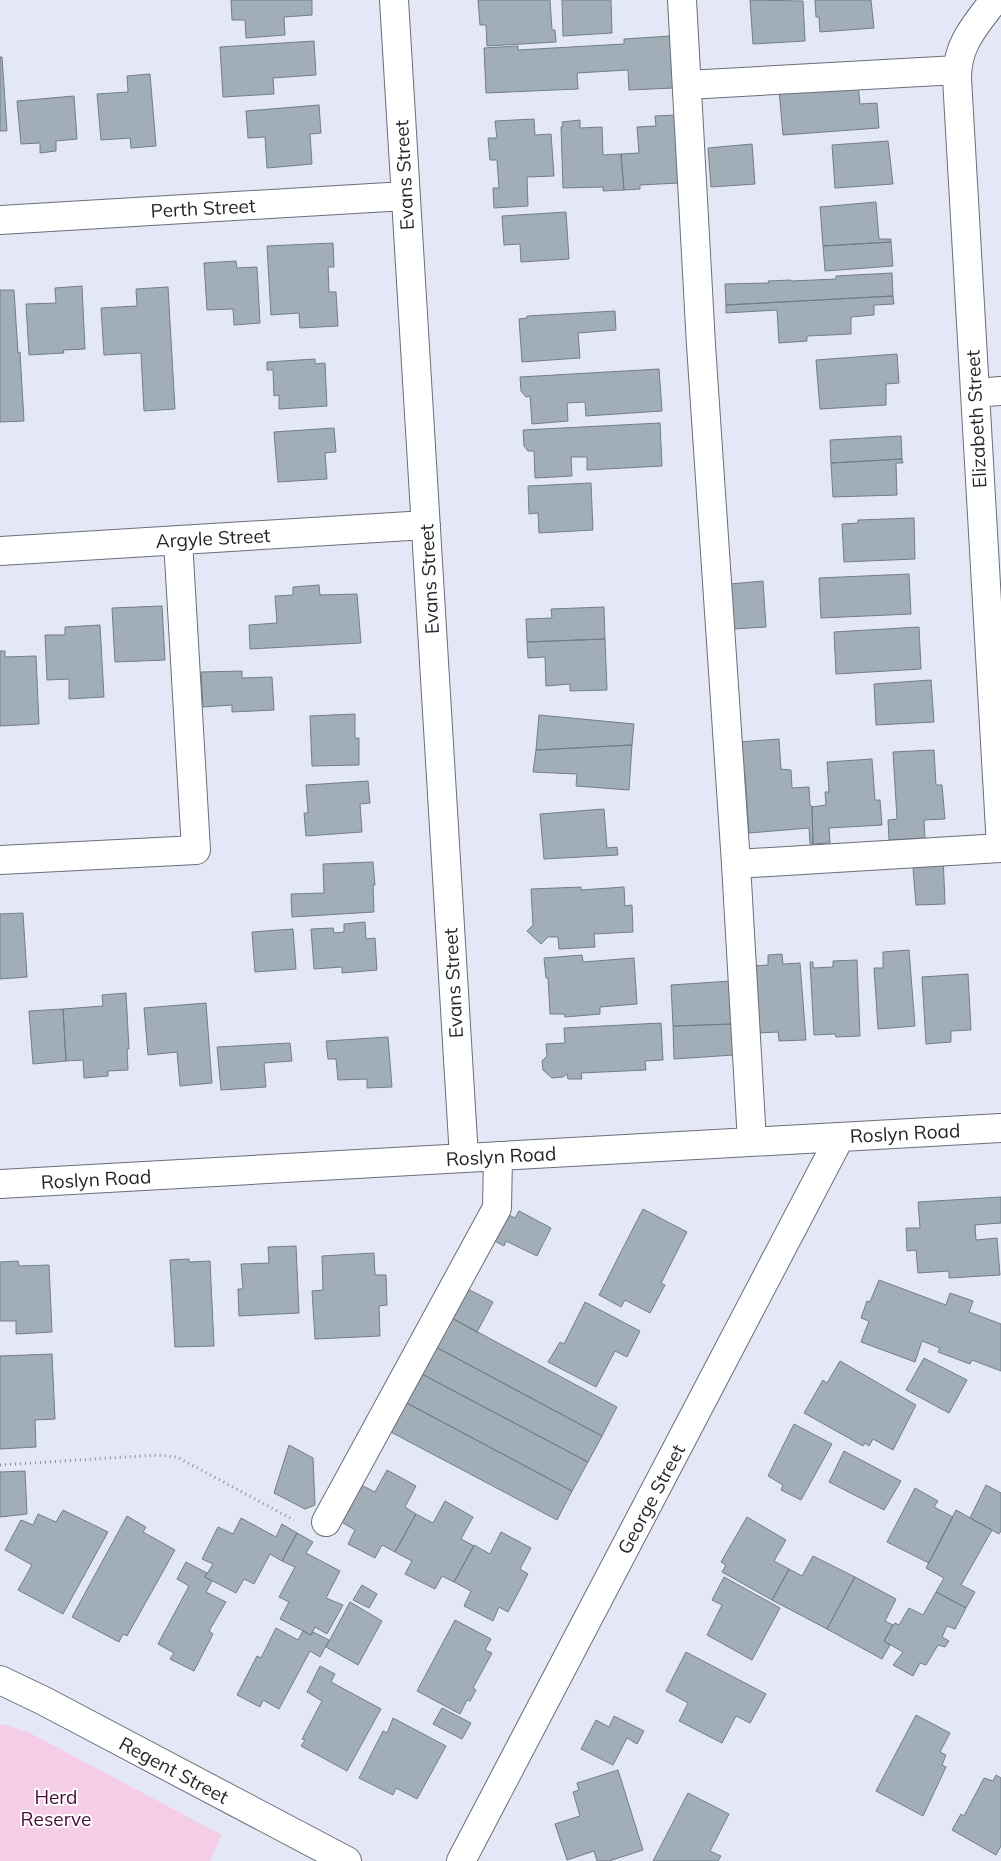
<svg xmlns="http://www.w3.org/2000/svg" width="1001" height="1861" viewBox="0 0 1001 1861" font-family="Mulish,sans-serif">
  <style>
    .green { fill: #f5cde7 }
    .building { fill: #a1aeb7; stroke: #727e86 }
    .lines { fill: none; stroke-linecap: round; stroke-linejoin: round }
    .minor-casing { stroke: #6a6e7a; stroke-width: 30 }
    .path { stroke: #8b8d97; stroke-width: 3; stroke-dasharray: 1 4; stroke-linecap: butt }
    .minor { stroke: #fff; stroke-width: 28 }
    .labels { text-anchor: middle; stroke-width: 4; stroke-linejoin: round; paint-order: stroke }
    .street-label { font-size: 19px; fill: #25262b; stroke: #fff }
    .park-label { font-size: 19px; fill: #480c3a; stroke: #fff }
  </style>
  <rect width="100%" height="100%" fill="#e4e8f6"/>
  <path class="green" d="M4 1724 30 1733 222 1835 210 1861H0V1725Z"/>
  <path class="building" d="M231 0H312V15L284 17 285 35 246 38 245 20H232Z
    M478 0H550L552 30H555L556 42 487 46 486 25H480Z
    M562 0H611L612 33 563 36Z
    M750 0 803 1 805 41 753 44Z
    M815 0H871L874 28 820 32 819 17H816Z
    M671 36 674 88 629 90 628 70 577 73 578 89 486 93 484 48 518 46V50L624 44V39Z
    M314 41 316 75 273 78 274 94 223 97 220 47Z
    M0 57H2L7 131H0Z
    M150 74 156 146 131 148 130 138 101 140 97 94 128 92 127 76Z
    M858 84 860 104 877 103 879 128 783 135 779 90Z
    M74 96 77 139 56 141V151L40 153V143L21 144 17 101Z
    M319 105 321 133 310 134 312 164 267 168 265 137 248 138 246 111Z
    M676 115 679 183 640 185V189L624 190 621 154 639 153 637 127 656 126 655 116Z
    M534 119 535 135 551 134 554 176 527 177 528 206 494 208 493 188H499L497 160H490L488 138H497L495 121Z
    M580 120V128L602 127 603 155 621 154 624 190 603 191V187L563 188 561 127 563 126 562 122Z
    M888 141 893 184 835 188 832 145Z
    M752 144 755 184 711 187 708 148Z
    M876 202 879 239H891V242L823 246 820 207Z
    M566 212 569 259 521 262 520 244 504 245 502 216Z
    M891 242 893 266 825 271 823 246Z
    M333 243 334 267H328L329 292H336L338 326 300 328 299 313 271 315 267 246Z
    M236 261 237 268 257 267 260 323 234 325 233 309 207 310 204 263Z
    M892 273 893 296 726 305 725 284 769 283 768 281 791 280V281L836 279V276Z
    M82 286 85 349 63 350 64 353 29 355 26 304 56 303 55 288Z
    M168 287 175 409 144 411 141 353 104 355 101 308 137 306 136 289Z
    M0 290H14L18 353 20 352 24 421 0 422Z
    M893 296 894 304 874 305V315L851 317V334L807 336V341L779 343 777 310 726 313V305Z
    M615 311 616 330 578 333 580 358 522 362 519 319 527 318V316Z
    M897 354 899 383 886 384V405L820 409 816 360Z
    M315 359V364L325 363 327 406 279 409V395L274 396 273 370H267V362Z
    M659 369 662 411 586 416 585 402 567 403 568 421 532 424 530 396 526 397 521 391 520 377Z
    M660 423 662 466 587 470V457H571L572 476 535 478 534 451H528L524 446 523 430Z
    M334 428 336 452 325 453 327 479 278 482 274 432Z
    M901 436 902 459 831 463 830 440Z
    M902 459 903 463H896L897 495 833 497 831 463Z
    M591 483 593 530 539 533 538 513 529 514 528 486Z
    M914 518 915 559 844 562 842 524 858 523V520Z
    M909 574 911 614 821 618 819 578Z
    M763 581 766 627 733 629 730 584Z
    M319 585 320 595 357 594 361 643 250 649 249 625 277 623 275 596 293 595V587Z
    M162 606 165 660 115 662 112 608Z
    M604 607 605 639 527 642 526 619 552 618 551 609Z
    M100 625 104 697 69 699V679L47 680 45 635H65V627Z
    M919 627 921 669 836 674 834 632Z
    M605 639 607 690 570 691V684L546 686 545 657 528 658 527 642Z
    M0 651H5V657L36 656 39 724 0 726Z
    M242 671V678L272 677 274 710 232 712V705L203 707 201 672Z
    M931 680 934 722 876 725 874 684Z
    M355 714V738H359V765L312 766 310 716Z
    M539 715 634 724 632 745 536 750Z
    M779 739 781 769 791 770 792 788 809 787 810 805 813 807H812L813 844H810L809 828 749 833 745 774H741L739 742Z
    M632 745 629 790 576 786 577 774 533 772 536 750Z
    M934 750 936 785H942L945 819 924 820 925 838 889 840 888 820 897 819 893 752Z
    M872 759 875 800H880L882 825 829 828 830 843 813 844 812 807 826 805 825 792H829L827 762Z
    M368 781 370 803 360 804 362 832 306 836 304 813H308L306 785Z
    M604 809 607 848 617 847 618 855 544 859 540 814Z
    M943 854 945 904 916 905 912 856Z
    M373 862 375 885H373L374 912 292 917 291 894 324 893 323 864Z
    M581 887V890L624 887 625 906 632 905 633 932 594 934 595 947 559 949 558 937H548L541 944 527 931 533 925 531 889Z
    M23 913 27 977 0 979V914Z
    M365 922 366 939 375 938 377 970 342 973V967L314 969 311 929 333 928 334 933 344 932V924Z
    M293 929 296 969 255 972 252 932Z
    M909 950 915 1026 878 1029 874 968H883V952Z
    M782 954 783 964 800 963 806 1040 779 1041 778 1032 758 1033 754 966 768 965V955Z
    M582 955 583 962 634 958 637 1004 600 1007V1014L565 1017 564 1014H550L548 978H546L544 958Z
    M857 960 860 1036 836 1037 835 1034 814 1035 810 962H813V968L833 967V961Z
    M968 974 971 1030 951 1031V1042L926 1044 922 977Z
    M731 981 733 1024 673 1026 671 985Z
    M126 993 129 1049H127L128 1070 108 1071V1076L84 1078 83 1060 66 1061 63 1009 103 1006 102 995Z
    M206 1003 212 1083 180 1086 177 1052 148 1055 144 1008Z
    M63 1009 66 1061 33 1064 29 1011Z
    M661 1023 663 1060 645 1061 646 1070 581 1073 582 1079H568L567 1074 563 1077 552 1078 543 1070 542 1061 547 1056 546 1044 565 1043 564 1028Z
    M733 1024 734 1055 674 1059 673 1026Z
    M388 1037 392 1087 367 1088V1079L338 1080 336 1059H328L326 1041Z
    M290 1043 292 1061 264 1063 266 1087 221 1090 217 1047Z
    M1001 1197V1223L975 1225 976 1240 997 1238 1000 1275 949 1278V1271L918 1273 916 1250 907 1251 906 1228H920L918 1202Z
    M643 1209 687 1232 661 1283 665 1285 650 1313 625 1300 621 1307 599 1295Z
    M519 1211 551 1228 537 1256 506 1241 504 1246 489 1238 503 1212 515 1218Z
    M296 1246 299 1313 239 1316 238 1289H243L241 1264 269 1263 268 1247Z
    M374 1253 375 1275H386L387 1305 379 1306 380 1336 315 1339 312 1291 323 1290 322 1256Z
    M189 1259V1262L210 1261 214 1346 175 1347 170 1260Z
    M18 1261 19 1266 49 1265 52 1332 16 1334V1321H0V1262Z
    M879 1280 946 1305 950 1293 973 1301 969 1312 1001 1324V1371L972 1360 970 1364 938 1352 940 1348 922 1341 915 1362 861 1342 869 1321 861 1318 867 1301 870 1302Z
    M464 1287 493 1302 477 1332 448 1316Z
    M585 1302 640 1331 627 1357 615 1351 596 1387 548 1362 560 1342 564 1344Z
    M448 1316 617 1407 602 1436 432 1345Z
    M432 1345 602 1436 588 1462 418 1372Z
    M52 1354 55 1419 35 1420 36 1447 0 1449V1356Z
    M924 1358 967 1380 949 1413 906 1390Z
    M840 1361 916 1405 893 1450 873 1439 869 1446 865 1443 863 1446 804 1413 823 1380 827 1383Z
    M418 1372 588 1462 572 1491 403 1401Z
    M403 1401 572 1491 557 1520 387 1430Z
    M794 1424 832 1444 801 1500 781 1490 783 1485 768 1476Z
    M289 1445 313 1458 315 1505 305 1509 274 1493Z
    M844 1451 901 1481 884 1510 829 1482Z
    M387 1470 416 1486 405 1507 416 1514 395 1552 382 1545 375 1558 348 1544 355 1530 338 1520 357 1483 375 1492Z
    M25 1471 27 1514 0 1517V1472Z
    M986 1485 1001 1493V1531L999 1534 970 1518Z
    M915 1488 938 1501 934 1507 953 1517 929 1563 887 1542Z
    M445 1501 473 1517 461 1539 474 1546 454 1582 442 1576 435 1589 405 1574 412 1561 395 1552 416 1514 433 1523Z
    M63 1510 108 1532 63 1614 18 1590 32 1565 5 1550 21 1520 33 1525 38 1514 56 1522Z
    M956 1510 992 1530 961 1585 975 1592 966 1608 936 1592 944 1578 926 1568Z
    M127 1516 146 1527 143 1532 175 1550 127 1636 123 1634 119 1642 72 1617Z
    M747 1517 786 1540 774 1561 789 1569 772 1600 722 1572 726 1565 721 1562Z
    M241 1518 276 1537 282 1524 297 1533 282 1561 270 1554 254 1584 244 1579 236 1593 205 1577 213 1564 202 1559 218 1527 233 1534Z
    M501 1532 531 1548 520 1569 528 1574 508 1612 499 1607 493 1621 464 1606 471 1591 454 1582 474 1545 490 1554Z
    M297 1533 313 1542 306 1553 340 1571 326 1598 343 1605 327 1634 315 1627 311 1635 280 1619 289 1602 279 1597 295 1567 282 1561Z
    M813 1556 855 1577 827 1629 772 1600 789 1569 802 1576Z
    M186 1562 207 1573 205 1577 212 1581 206 1592 226 1602 209 1631 213 1634 194 1671 170 1659 174 1653 158 1644 189 1586 177 1579Z
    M724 1577 780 1608 752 1660 707 1635 722 1605 712 1600Z
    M855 1577 896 1599 885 1621 893 1625 884 1641 890 1645 882 1659 827 1629Z
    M362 1585 377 1594 369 1608 353 1600Z
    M936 1592 966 1608 955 1629 947 1626 942 1637 949 1641 945 1647 938 1645 926 1665 920 1663 913 1676 893 1665 903 1652 884 1641 893 1625 895 1623 899 1625 909 1608 923 1615Z
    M350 1602 382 1621 358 1665 326 1647Z
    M455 1620 491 1639 485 1650 492 1653 473 1688 476 1690 470 1701 467 1700 460 1714 417 1691Z
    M276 1628 298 1640 303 1631 311 1635 313 1632 329 1640 320 1657 310 1651 279 1709 263 1700 260 1707 237 1695 257 1656 261 1658Z
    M686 1652 766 1694 750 1723 736 1716 722 1743 679 1721 688 1703 666 1691Z
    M320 1666 335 1674 331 1682 381 1709 347 1771 301 1746 305 1740 302 1739 322 1701 307 1692Z
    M442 1708 471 1723 462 1739 433 1724Z
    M916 1715 950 1733 940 1752 946 1755 942 1765 946 1767 923 1816 876 1791Z
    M614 1716 644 1731 637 1744 627 1738 613 1765 581 1749 596 1720 609 1727Z
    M393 1718 446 1746 417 1799 396 1788 393 1795 359 1778 383 1731 387 1733Z
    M618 1770 643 1850 609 1861H597L594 1851 567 1860 555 1824 580 1816 573 1792 579 1790 577 1783Z
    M996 1775 1001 1778V1846L996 1855 952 1830 961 1814 964 1816 984 1778 993 1781Z
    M688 1793 729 1814 710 1851 721 1856 718 1861H653Z"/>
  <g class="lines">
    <defs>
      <path id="minor" d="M394 0 464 1158
        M682 0 701 345 736 864 752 1142
        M993 2C974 27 957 45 957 78L1001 847
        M687 85 957 70
        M0 220 405 196
        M975 393 1001 391
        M0 551 426 525
        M0 860 196 850 178 540
        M736 864 1001 848
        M0 1184 1001 1128
        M326 1522 497 1208 498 1156
        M0 1680 44 1701 347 1861
        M461 1861 840 1137"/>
    </defs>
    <use href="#minor" class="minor-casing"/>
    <path class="path" d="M0 1465 158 1455 177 1457 294 1520"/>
    <use href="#minor" class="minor"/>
  </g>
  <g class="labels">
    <g class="street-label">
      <text transform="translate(404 175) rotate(-93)" y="7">Evans Street</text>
      <text transform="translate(203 208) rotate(-3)" y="7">Perth Street</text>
      <text transform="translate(976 419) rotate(-93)" y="7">Elizabeth Street</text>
      <text transform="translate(213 538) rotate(-3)" y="7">Argyle Street</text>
      <text transform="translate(429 579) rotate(-93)" y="7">Evans Street</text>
      <text transform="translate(453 983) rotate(-93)" y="7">Evans Street</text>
      <text transform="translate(905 1133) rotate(-3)" y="7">Roslyn Road</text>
      <text transform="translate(501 1156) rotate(-3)" y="7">Roslyn Road</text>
      <text transform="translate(96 1179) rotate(-3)" y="7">Roslyn Road</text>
      <text transform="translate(651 1499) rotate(-62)" y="7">George Street</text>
      <text transform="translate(174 1770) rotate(28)" y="7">Regent Street</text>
    </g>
    <g class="park-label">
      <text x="56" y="1804">Herd<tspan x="56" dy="22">Reserve</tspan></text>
    </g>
  </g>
</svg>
